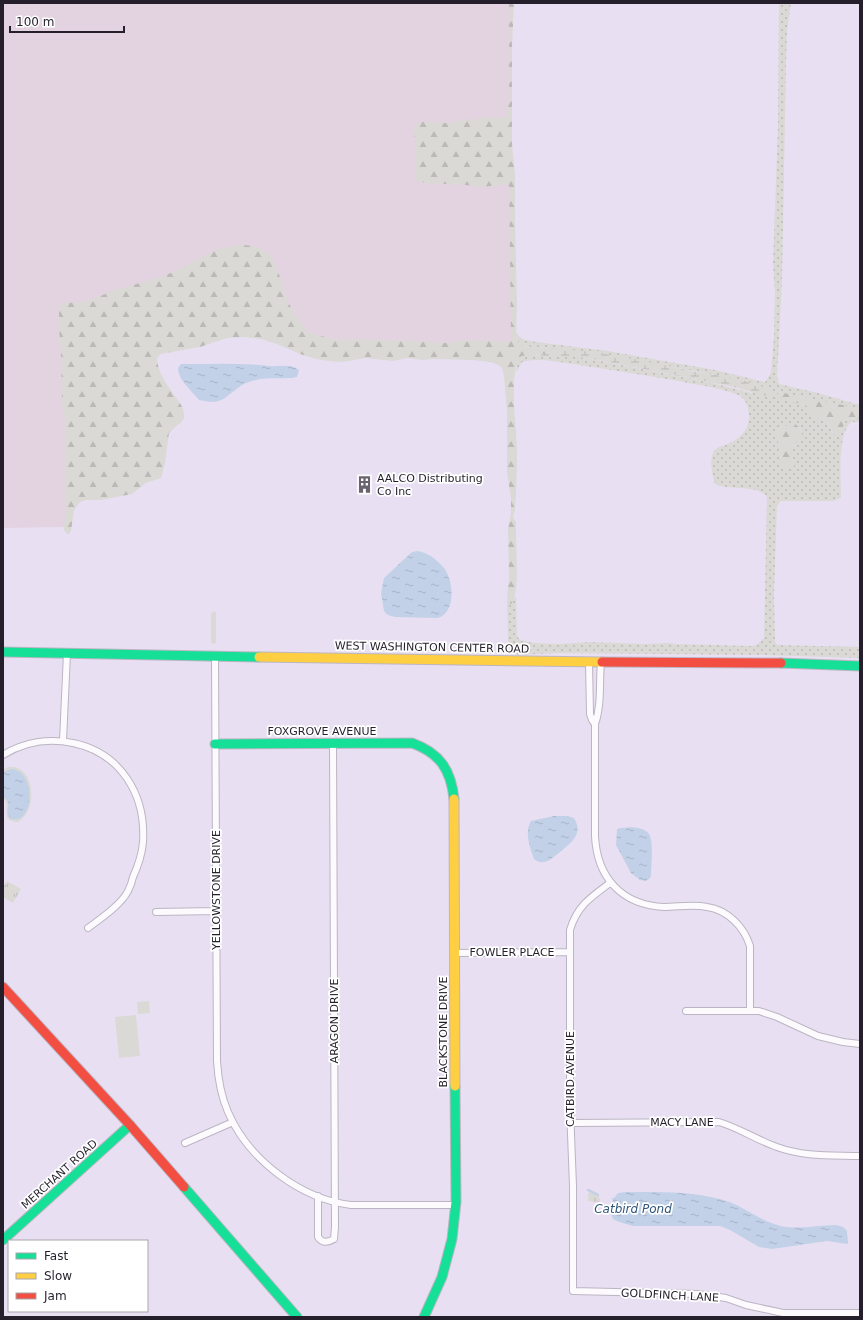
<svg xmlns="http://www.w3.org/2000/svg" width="863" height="1320" viewBox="0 0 863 1320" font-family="'DejaVu Sans',sans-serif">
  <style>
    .commercial { fill: #e3d3e1 }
    .grass { fill: url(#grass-dots); fill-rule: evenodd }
    .forest { fill: url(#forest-firs) }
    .wetland { fill: url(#wetland-marsh) }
    .park { fill: url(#park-tufts) }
    .garden { fill: #dad9d5 }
    .water { fill: url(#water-ripples) }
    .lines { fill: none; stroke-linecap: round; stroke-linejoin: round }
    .stream { stroke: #c2d1e8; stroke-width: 2.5 }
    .street-casing { stroke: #bbb5c3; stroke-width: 8 }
    .fast-casing { stroke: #bbb5c3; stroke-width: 11 }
    .slow-casing { stroke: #bbb5c3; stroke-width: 11 }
    .jam-casing { stroke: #bbb5c3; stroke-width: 11 }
    .street { stroke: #fcfafd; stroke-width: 6 }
    .fast { stroke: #16e098; stroke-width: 9 }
    .slow { stroke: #ffcf43; stroke-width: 9 }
    .jam { stroke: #f24e42; stroke-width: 9 }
    .labels { text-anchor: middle; stroke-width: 3.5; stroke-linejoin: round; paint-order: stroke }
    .poi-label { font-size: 11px; fill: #241f2a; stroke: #fff; text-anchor: start }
    .street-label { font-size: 11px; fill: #241f2a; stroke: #fff }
    .water-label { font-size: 12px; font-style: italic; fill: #2f5579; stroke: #fff }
  </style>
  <defs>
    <pattern id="grass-dots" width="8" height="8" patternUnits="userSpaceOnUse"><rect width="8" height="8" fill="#dad9d5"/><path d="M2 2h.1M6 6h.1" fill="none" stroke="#bbbab7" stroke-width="1.8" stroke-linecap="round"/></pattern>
    <pattern id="forest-firs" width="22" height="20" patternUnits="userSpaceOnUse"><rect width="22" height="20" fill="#dad9d5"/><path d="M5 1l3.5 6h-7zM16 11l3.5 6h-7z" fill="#bbbab7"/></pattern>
    <pattern id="wetland-marsh" width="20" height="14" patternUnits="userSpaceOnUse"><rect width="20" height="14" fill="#dad9d5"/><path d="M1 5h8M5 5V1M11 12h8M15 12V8" fill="none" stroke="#bbbab7"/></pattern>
    <pattern id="park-tufts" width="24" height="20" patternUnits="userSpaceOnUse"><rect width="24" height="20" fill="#dad9d5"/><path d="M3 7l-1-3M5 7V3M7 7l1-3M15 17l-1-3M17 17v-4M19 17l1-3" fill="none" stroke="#bbbab7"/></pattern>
    <pattern id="water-ripples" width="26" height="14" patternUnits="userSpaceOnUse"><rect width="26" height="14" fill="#c2d1e8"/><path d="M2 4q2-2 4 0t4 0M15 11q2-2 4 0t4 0" fill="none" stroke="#a7b3c7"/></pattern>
  </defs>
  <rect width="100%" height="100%" fill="#e8e0f2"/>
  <path class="commercial" d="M3 3H509L514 351 333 348 68 311 67 527 3 528Z"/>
  <path class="grass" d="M779 3H791L787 31 786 63 782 280 777 376 779 384 818 393 860 405V409L779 392 788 401 806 405 812 416 829 423 832 433 840 435 846 419 860 418V422H851C837 436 841 478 841 497L839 499 833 501H781L777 506 774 594 775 642 777 645 860 647V658L763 655 559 653 516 655 515 647 509 646 508 643 507 598 508 602 515 598 516 595 517 636 520 640 534 643 560 644 590 642 643 644 669 643 676 644 753 646 758 644 764 638 767 497C758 484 729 491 715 484 712 476 708 455 716 449 720 446 726 445 730 443 744 436 752 425 748 409 747 404 745 399 740 396 727 389 694 384 678 381 645 375 612 370 579 365 567 363 555 361 543 360 535 360 529 360 522 362L516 373 518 360 521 356 531 355 554 357H581L708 382 752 393 759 385 717 375 629 359 563 349 523 346C518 343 516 340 516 333L522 339 536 342 608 351 715 370 765 382 771 373 774 336 775 293 773 264 778 126ZM788 425H797L801 430 799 440 789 449 790 455 794 460 782 466 777 432 780 428Z"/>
  <path class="forest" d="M509 3H514L512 46V144L515 174V222L517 304 516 338 519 343 523 346 546 348 548 351 546 354 521 356C507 374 518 434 517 457 517 475 516 493 515 510L513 517 516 522C515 538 521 596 511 604L508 602 507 598 509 578 508 529 511 513V499L507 472V412L504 376 502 368 498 365 491 362 472 360 434 359 422 360 407 358 393 361 365 358 343 362 329 361 316 359 300 354 277 344 261 339 243 337 227 338 200 347 161 354 157 358C157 368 164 381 170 389 177 401 185 404 184 419L169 433 165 463 161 478 146 483 132 494 101 500H86L80 502 74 510 71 531 69 534H67L64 530 63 525 65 522V422L62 402 61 353 59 328V307L62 303C69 302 76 304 83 302 94 299 104 294 115 290 135 284 157 279 176 271 194 262 213 249 232 246 246 243 263 247 272 257L282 282 284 294 296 317 301 322 307 332 320 336 344 340 362 339 447 343 467 340 510 342 511 340 509 184 481 187 466 185 425 183 416 180V150L414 130 416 125 421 122 447 123 485 118 506 117 509 102Z
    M779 392 848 406 860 409V418L846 419 840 435 834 436 829 423 812 416 806 405 788 401 780 398 777 395Z
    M795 424 799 427 802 434 799 440 789 449C791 456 794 460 795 467L786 468 782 466 777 432C781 426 788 425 795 424Z"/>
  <path class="wetland" d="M546 348C597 350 648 362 697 372 718 375 754 380 771 391V395L769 396H765L734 387 604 361 581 357H554L531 355 546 354 548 351Z
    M589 1189 598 1193 600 1200V1202L588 1201Z"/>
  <path class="park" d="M7 881 21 889 13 903 3 897V888Z"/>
  <path class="garden" d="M214 611 216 613V643L213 644 211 642V614Z
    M8 767C35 764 39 810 18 822 0 822 10 808 5 800H3V770Z
    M149 1001 150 1013 138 1014 137 1002Z
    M136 1015 140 1056 119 1058 115 1017Z"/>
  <path class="water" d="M181 364C207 364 233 363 260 365 263 365 266 366 269 366 279 367 290 363 299 370L297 377 292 378C279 379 264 377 252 381 238 384 228 399 218 401 212 403 205 401 199 400 192 391 178 380 178 368Z
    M418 551C429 553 437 560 444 568 454 581 456 612 438 618L395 617 388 615 384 611 381 593 384 578 412 552Z
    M12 769C36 771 35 825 11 819 2 810 15 804 3 797V772Z
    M554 816H568L574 818C584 834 571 843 560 852 555 856 547 864 540 862 538 862 536 860 534 859 530 848 524 832 531 821Z
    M632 827C638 828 646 829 649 834 654 842 651 866 651 876L649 879 646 881 640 880 631 873 616 845 617 829 621 828Z
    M626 1192C657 1192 690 1191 720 1199 741 1204 759 1221 781 1226 798 1230 818 1225 836 1225L843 1227 847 1231 848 1242 847 1244 827 1241 772 1249 759 1247 730 1230 720 1226H633L619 1222 613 1219 609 1209 613 1200 611 1198H614L618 1193Z"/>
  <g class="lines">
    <path class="stream" d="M588 1190 598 1195"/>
    <defs>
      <path id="street" d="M215 656 217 1061C218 1078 221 1096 228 1112 248 1159 300 1199 351 1205H456
        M589 662 590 714 592 720 595 724
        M601 662C599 682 602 704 595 724V836C597 878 622 905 664 907 678 907 693 904 707 907 728 910 744 927 750 946V1011
        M63 741 67 653
        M3 755C24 742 49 738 73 743 121 753 146 795 143 842 142 854 138 866 133 877 132 882 130 887 128 891 121 905 100 919 88 928
        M610 883C591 897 577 906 570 930V1108L573 1186V1291L698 1294 726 1298 746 1305 783 1313H860
        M156 912 216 911
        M455 953 569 952
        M686 1011H759L777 1017 818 1036 843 1042 860 1044
        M571 1123 719 1122C739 1128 757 1140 777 1147 804 1157 832 1155 860 1156
        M185 1143 233 1122
        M318 1196V1237C322 1243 327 1243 334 1239L335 1227 333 743"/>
      <path id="fast" d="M3 652 259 657
        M781 663 860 666
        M215 744 412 743C440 753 451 770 454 799
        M184 1187 297 1317
        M3 1240 130 1125
        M424 1317 442 1277 452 1239 456 1202 455 1086"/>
      <path id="slow" d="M259 657 602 662
        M454 799 455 1086"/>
      <path id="jam" d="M602 662 781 663
        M3 987 130 1125 184 1187"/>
    </defs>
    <use href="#street" class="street-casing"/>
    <use href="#fast" class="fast-casing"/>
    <use href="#slow" class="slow-casing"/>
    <use href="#jam" class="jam-casing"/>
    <use href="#street" class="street"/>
    <use href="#fast" class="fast"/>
    <use href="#slow" class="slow"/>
    <use href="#jam" class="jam"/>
  </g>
  <defs>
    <symbol id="building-bare" viewBox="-9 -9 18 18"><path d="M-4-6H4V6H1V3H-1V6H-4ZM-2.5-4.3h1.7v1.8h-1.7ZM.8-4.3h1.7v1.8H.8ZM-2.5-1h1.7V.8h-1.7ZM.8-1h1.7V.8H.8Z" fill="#696370" stroke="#fff" stroke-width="2.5" paint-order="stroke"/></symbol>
  </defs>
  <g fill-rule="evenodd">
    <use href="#building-bare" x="352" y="472" width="25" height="25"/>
  </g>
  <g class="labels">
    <g class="poi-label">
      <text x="377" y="482">AALCO Distributing<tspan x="377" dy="13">Co Inc</tspan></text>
    </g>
    <g class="street-label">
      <text transform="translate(432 647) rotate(1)" y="4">WEST WASHINGTON CENTER ROAD</text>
      <text x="322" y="735">FOXGROVE AVENUE</text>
      <text transform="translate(216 890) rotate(-90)" y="4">YELLOWSTONE DRIVE</text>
      <text x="512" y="956">FOWLER PLACE</text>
      <text transform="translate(334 1021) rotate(-90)" y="4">ARAGON DRIVE</text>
      <text transform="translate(443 1032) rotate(-90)" y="4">BLACKSTONE DRIVE</text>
      <text transform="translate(570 1079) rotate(-90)" y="4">CATBIRD AVENUE</text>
      <text x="682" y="1126">MACY LANE</text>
      <text transform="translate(59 1174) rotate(-42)" y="4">MERCHANT ROAD</text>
      <text transform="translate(670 1295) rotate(3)" y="4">GOLDFINCH LANE</text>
    </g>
    <g class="water-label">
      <text x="633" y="1213">Catbird Pond</text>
    </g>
  </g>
  <rect width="863" height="1320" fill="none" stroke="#241f2a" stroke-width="8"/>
  <rect x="8" y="1240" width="140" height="72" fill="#ffffff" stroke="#a7a5aa"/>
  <rect x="16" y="1253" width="20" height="6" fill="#16e098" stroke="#a7a5aa"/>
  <text x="44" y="1260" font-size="12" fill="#241f2a">Fast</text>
  <rect x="16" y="1273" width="20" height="6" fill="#ffcf43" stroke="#a7a5aa"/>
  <text x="44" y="1280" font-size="12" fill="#241f2a">Slow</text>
  <rect x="16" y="1293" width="20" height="6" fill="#f24e42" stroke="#a7a5aa"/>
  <text x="44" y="1300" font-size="12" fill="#241f2a">Jam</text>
  <path d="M10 26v6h114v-6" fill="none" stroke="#241f2a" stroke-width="2"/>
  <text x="16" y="26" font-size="12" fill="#241f2a" stroke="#ffffff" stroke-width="3" paint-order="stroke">100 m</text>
</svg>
